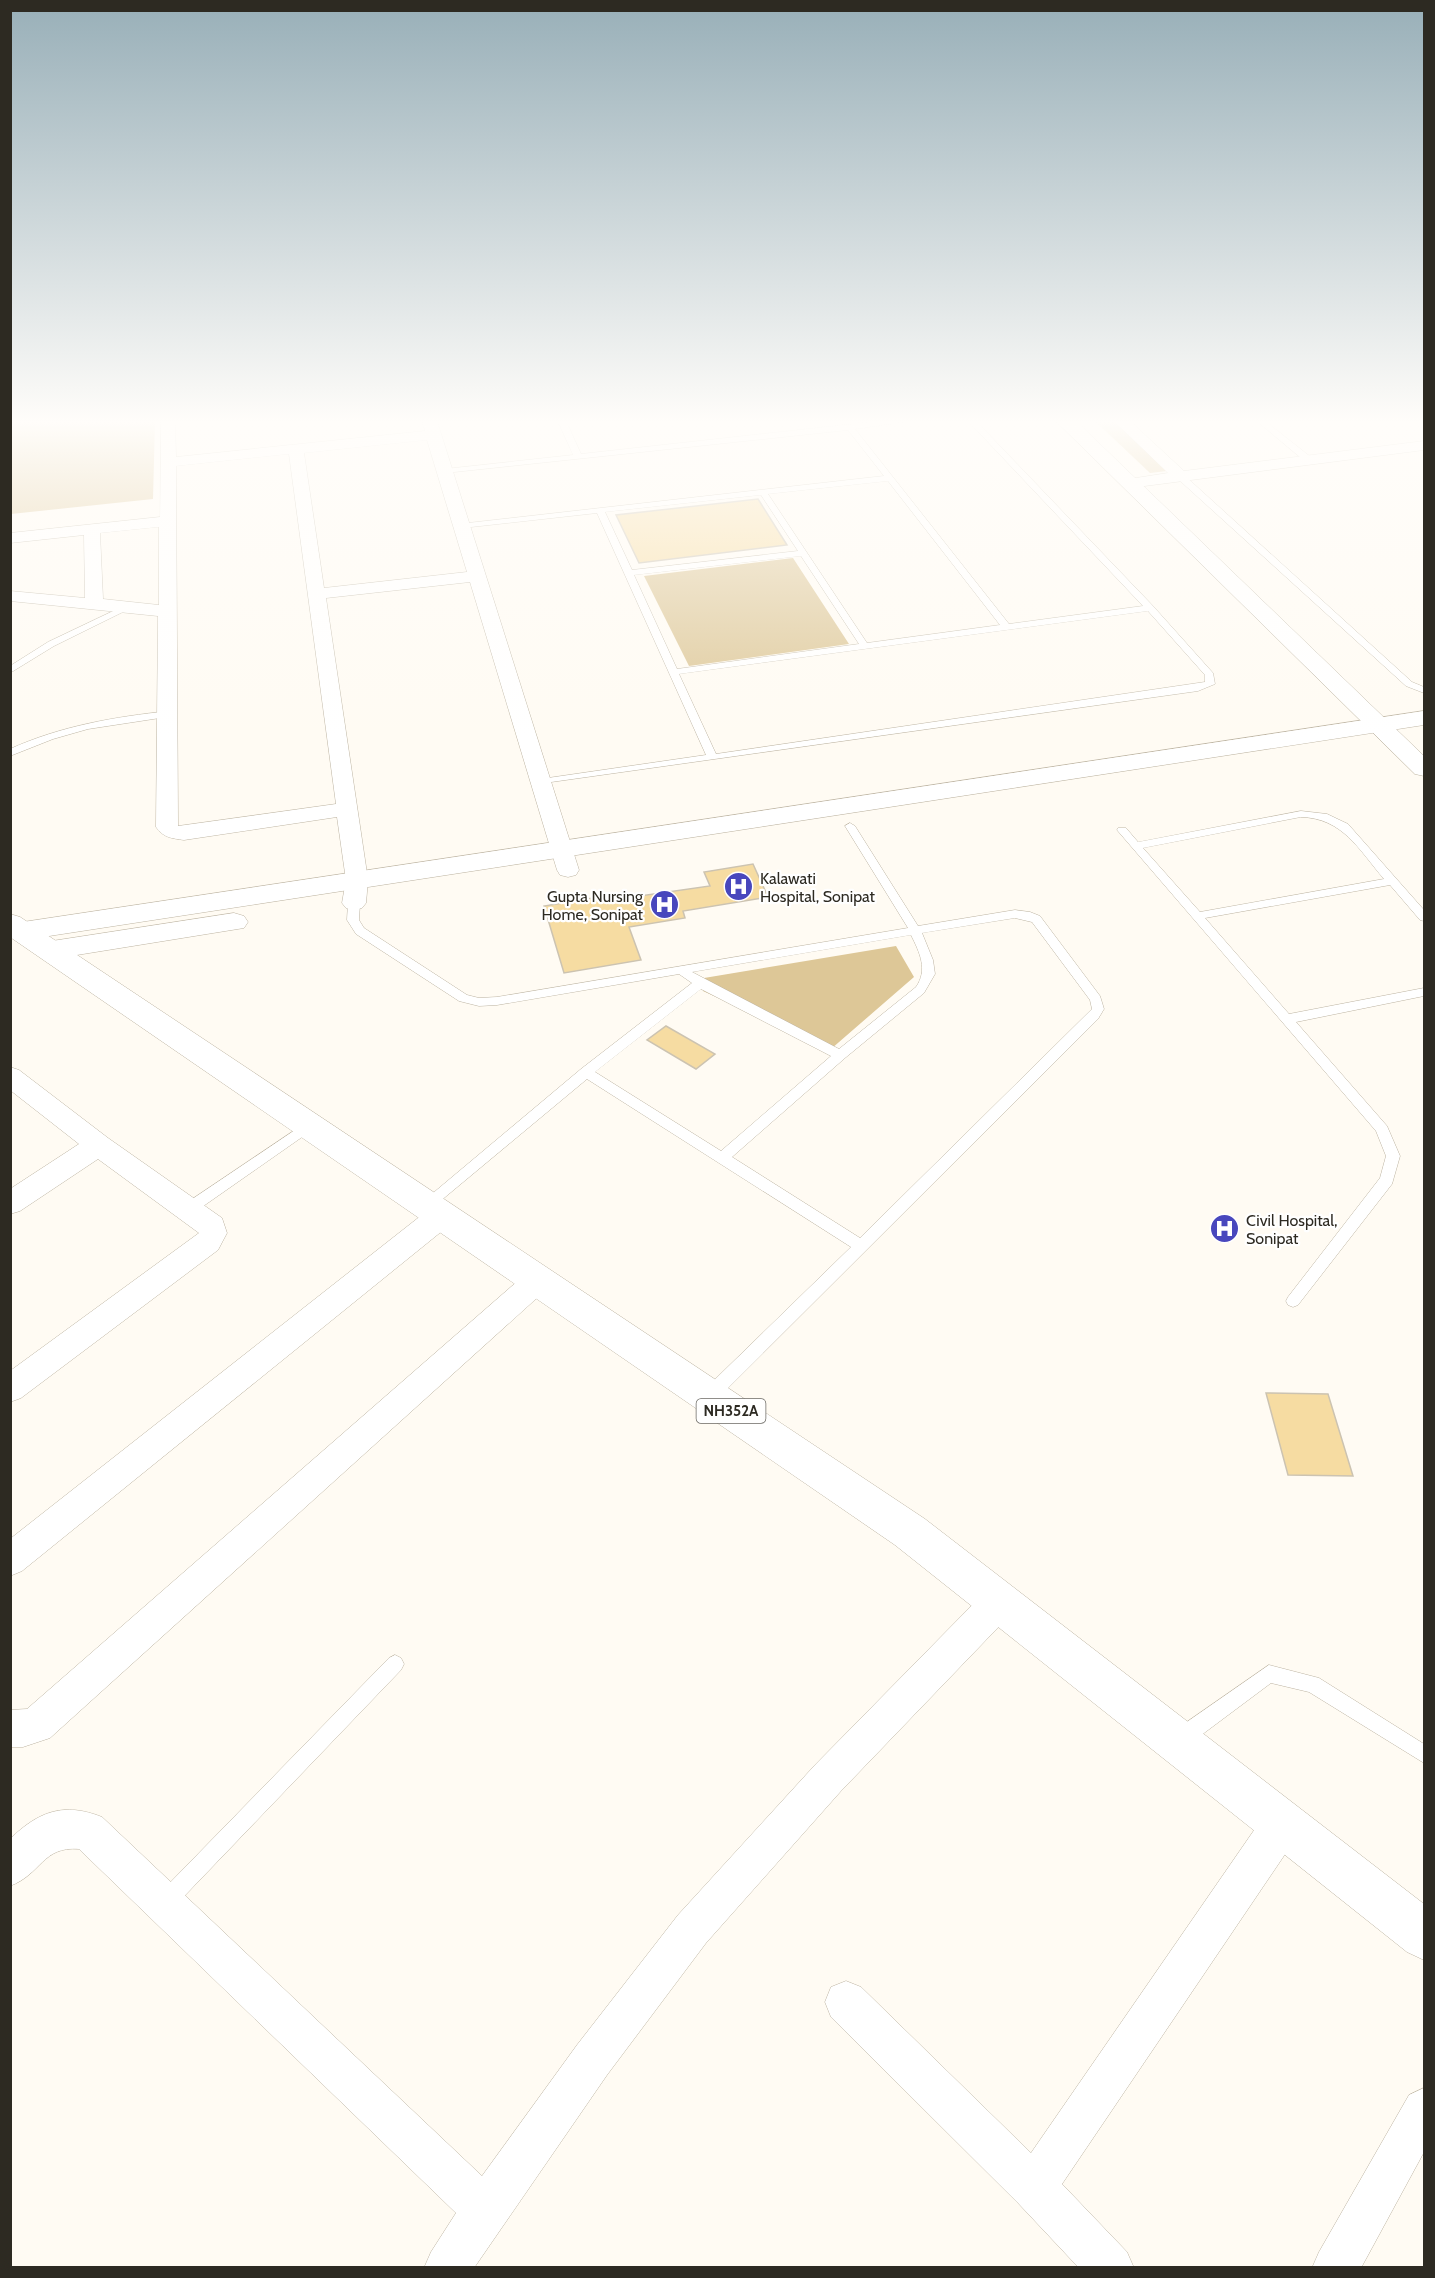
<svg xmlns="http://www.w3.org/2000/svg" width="1435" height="2278" viewBox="0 0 1435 2278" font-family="Cabin,sans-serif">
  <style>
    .green { fill: #ddc797 }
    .building { fill: #f6dca2; stroke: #ccc3b1; stroke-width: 1.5 }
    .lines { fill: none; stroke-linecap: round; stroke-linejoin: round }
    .service-casing { stroke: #bdb4a2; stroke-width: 1 }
    .minor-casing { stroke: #bdb4a2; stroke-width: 1 }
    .tertiary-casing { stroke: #bdb4a2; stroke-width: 1 }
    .primary-casing { stroke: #bdb4a2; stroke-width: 1 }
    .trunk-casing { stroke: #bdb4a2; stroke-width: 1 }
    .service { fill: #fff; fill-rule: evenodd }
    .minor { fill: #fff; fill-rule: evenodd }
    .tertiary { fill: #fff; fill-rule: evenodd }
    .primary { fill: #fff; fill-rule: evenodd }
    .trunk { fill: #fff; fill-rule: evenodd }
    .labels { text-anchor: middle; stroke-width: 4.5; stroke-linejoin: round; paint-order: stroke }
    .shield { fill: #fff; stroke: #6c6a64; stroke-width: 1.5 }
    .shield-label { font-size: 15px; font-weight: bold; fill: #2d2a22 }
    .poi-label { font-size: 16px; fill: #2d2a22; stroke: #fff; text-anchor: start }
  </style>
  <rect width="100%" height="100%" fill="#fffbf3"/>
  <path class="green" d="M11 421H155L153 499 11 514Z
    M1095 421H1114L1167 471 1150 473Z
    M793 558 849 644 689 666 644 576Z
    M896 946 914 977 831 1049 703 991 704 978Z"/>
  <path class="building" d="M758 499 787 545 639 563 616 515Z
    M753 864 768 897 683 911 685 918 629 927 641 960 564 973 544 906 617 894 619 899 710 886 704 872Z
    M666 1026 715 1054 696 1069 647 1040Z
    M1266 1393 1328 1394 1353 1476 1288 1475Z"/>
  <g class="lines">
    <defs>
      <path id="service" d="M558 421H566L581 454 881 421H909L855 429 1009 624 1143 606 968 421H976L1153 606 1213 673 1215 684 1198 691 537 784V780L541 779 706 755 597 513 462 528 458 526 459 524 884 476 848 430 445 473 441 471 445 469 573 455ZM888 481 1000 625 867 643 768 494ZM761 495 798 551 632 570 605 512ZM801 556 859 644 677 669 634 575ZM1148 611 1205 675V682L716 754 679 674Z
        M1257 421H1265L1312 458V462H1306Z
        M1178 475H1184L1412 682 1424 687V693L1406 686 1178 479Z
        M126 605 133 607 54 646 10 673V666L48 642Z
        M169 711 174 714 173 716 88 729 53 739 10 756V749C61 726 114 717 169 711Z
        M1301 811 1327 814 1348 824 1424 910V921L1420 920 1390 885 1205 918 1289 1014 1424 988V996L1296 1022 1387 1126 1400 1156 1392 1184 1298 1305 1293 1307 1288 1305 1286 1301 1288 1297 1380 1178 1386 1156 1376 1131 1117 830 1118 828H1126L1138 842ZM1301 817C1343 818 1359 850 1384 879L1200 912 1143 848Z
        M850 823 855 826 918 926 1015 910 1030 912 1040 916 1100 996 1104 1009 1098 1019 715 1401 709 1403 703 1401 701 1396 703 1391 851 1247 587 1079 432 1208H422L420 1204 581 1069 692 983 679 974 497 1005 479 1006 459 1001 356 934 347 920 348 903 354 899 360 903 359 920 364 928 467 995 479 998 497 997 908 928 845 826ZM1015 918 1032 922 1090 1000 1092 1009 860 1238 732 1157 845 1058 924 993 935 974 933 960 922 933ZM911 935C920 953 928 970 916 987L839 1049 692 972ZM701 989 831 1056 721 1151 595 1072Z
        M310 1120 315 1122 317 1125 315 1128 192 1214H182L180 1210 182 1206Z
        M395 1655 401 1658 404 1664 401 1670 172 1909 165 1912 158 1909 155 1902 158 1895 389 1658Z
        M1269 1665 1319 1678 1424 1744V1763L1309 1692 1271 1683 1188 1745 1181 1747 1174 1745 1172 1738 1174 1731Z"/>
      <path id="minor" d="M161 421H175L176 457 425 431 422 421H437L579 870 576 875 568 877 560 875 557 870 470 582 326 598 368 880 366 903 362 908 354 910 346 908 342 903 346 880 337 817 184 840C171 838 164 838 156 827L158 616 10 601V591L85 598 84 535 10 543V533L160 517ZM427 440 467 572 324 588 304 453ZM289 454 336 804 178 826 176 466ZM159 527V605L103 599 100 533Z
        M1114 421H1130L1184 471 1424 441V450L1129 488 1121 483 1123 480 1168 473Z
        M10 1067 19 1070 108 1138 222 1218 227 1233 218 1250 21 1398 10 1402V1371L199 1233 98 1159 20 1211 10 1214V1189L79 1144 10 1090Z
        M442 1204 452 1207 456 1215 452 1223 22 1571 10 1576V1539L432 1207Z
        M538 1268 548 1272 553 1280 548 1288 50 1738 23 1747H10V1710L27 1709 528 1272Z
        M999 1586 1011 1590 1016 1602 1011 1614 841 1791 706 1943 607 2075 474 2268H424L431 2252 456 2213 79 1849C42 1846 42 1874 10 1886V1839C39 1811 64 1802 102 1817L482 2176 577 2045 678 1915 815 1765 987 1590Z
        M1282 1805 1296 1810 1301 1824 1296 1838 1062 2184 1127 2252 1134 2268H1079L1018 2203 831 2017 825 2002 831 1987 846 1981 861 1987 1031 2153 1268 1810Z
        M1424 2088V2152L1361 2268H1312L1319 2252 1409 2095Z"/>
      <path id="tertiary" d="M1424 711V725L23 940 13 937 10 934 13 925 23 922Z
        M234 913 244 916 248 922 244 928 52 959 42 957 37 950 42 943 52 941Z"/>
      <path id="primary" d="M1056 421H1076L1424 756V776L1415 774Z"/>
      <path id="trunk" d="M10 914 20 917 925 1519 1424 1904V1960L1407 1952 895 1545 10 937Z"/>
    </defs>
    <use href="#service" class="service-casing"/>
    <use href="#minor" class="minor-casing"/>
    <use href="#tertiary" class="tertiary-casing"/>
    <use href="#primary" class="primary-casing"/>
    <use href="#trunk" class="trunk-casing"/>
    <use href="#service" class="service"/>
    <use href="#minor" class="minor"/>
    <use href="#tertiary" class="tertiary"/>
    <use href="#primary" class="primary"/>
    <use href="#trunk" class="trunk"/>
  </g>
  <linearGradient id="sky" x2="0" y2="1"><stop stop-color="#98afb8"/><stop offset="0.57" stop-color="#fffdfa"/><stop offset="1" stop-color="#fffdfa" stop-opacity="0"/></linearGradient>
  <rect width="1435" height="740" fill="url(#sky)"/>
  <defs>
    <symbol id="hospital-disc" viewBox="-11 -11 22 22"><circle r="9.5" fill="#4847bd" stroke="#fff"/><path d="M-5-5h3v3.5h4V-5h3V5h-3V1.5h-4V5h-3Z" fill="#fff"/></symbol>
  </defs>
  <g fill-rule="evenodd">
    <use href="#hospital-disc" x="722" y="870" width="33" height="33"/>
    <use href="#hospital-disc" x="648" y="888" width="33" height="33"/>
    <use href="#hospital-disc" x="1208" y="1212" width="33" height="33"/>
  </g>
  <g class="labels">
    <rect class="shield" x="696.5" y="1399" width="69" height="24" rx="4.5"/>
    <g class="shield-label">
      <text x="731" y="1416">NH352A</text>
    </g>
    <g class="poi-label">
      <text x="760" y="884">Kalawati<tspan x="760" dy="18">Hospital, Sonipat</tspan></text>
      <text x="643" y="902" text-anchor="end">Gupta Nursing<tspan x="643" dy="18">Home, Sonipat</tspan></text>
      <text x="1246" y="1226">Civil Hospital,<tspan x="1246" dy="18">Sonipat</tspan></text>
    </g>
  </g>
  <rect width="1435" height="2278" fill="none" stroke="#2d2a22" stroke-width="24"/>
</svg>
